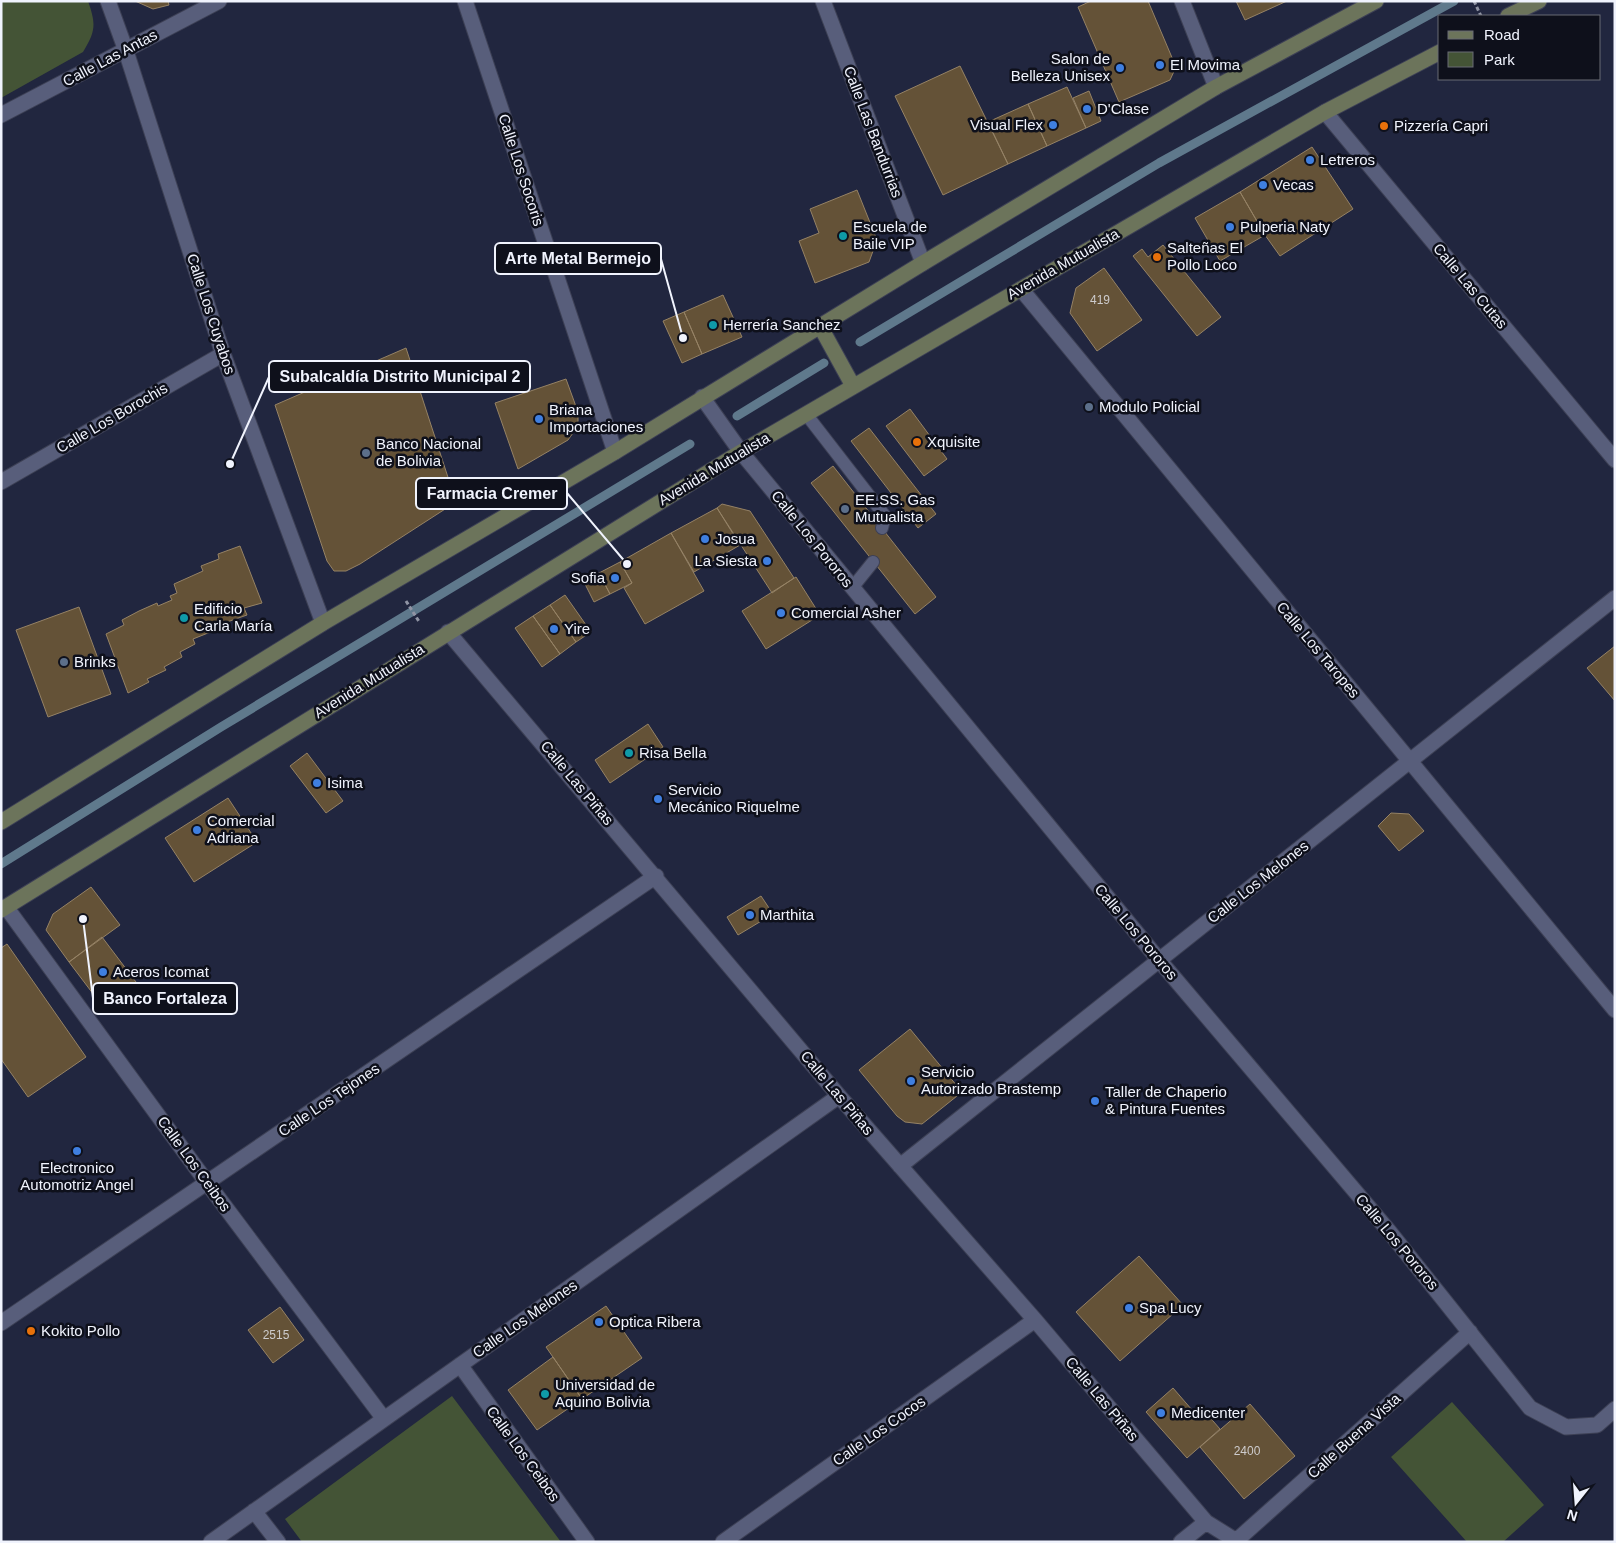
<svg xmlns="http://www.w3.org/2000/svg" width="1616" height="1543" viewBox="0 0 1616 1543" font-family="Helvetica,sans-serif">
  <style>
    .green { fill: #445436 }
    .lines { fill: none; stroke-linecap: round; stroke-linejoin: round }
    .stream { stroke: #5f798c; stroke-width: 9 }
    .building { fill: #645237; stroke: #958265 }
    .lane-casing { stroke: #3d4055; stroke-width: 14 }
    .street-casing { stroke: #3d4055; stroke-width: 17 }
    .secondary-casing { stroke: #3d4055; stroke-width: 17 }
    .path { stroke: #9094a4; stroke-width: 3; stroke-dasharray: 4 2.5; stroke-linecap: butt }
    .lane { stroke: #585e7b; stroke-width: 12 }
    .street { stroke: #585e7b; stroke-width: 15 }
    .secondary { stroke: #6c745b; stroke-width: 15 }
    .shop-dot { fill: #3f7fe0; stroke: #0e101b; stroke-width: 2 }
    .food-dot { fill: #e8710a; stroke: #0e101b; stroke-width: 2 }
    .culture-dot { fill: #0f9aa8; stroke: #0e101b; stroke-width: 2 }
    .service-dot { fill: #5c6f8a; stroke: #0e101b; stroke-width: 2 }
    .labels { text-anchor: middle; stroke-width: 5; stroke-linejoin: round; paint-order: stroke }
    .number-label { font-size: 12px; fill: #cdcbcc }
    .street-label { font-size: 15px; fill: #f0f3fd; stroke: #0e101b }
    .poi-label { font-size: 15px; fill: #f0f3fd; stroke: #0e101b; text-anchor: start }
    .leader { fill: none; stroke: #f0f3fd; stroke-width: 2 }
    .callout-dot { fill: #f0f3fd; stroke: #0e101b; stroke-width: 2 }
    .callout { fill: #0e101b; stroke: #f0f3fd; stroke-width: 2 }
    .callout-label { font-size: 16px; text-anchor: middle; font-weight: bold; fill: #f0f3fd }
  </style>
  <rect width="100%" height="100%" fill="#21263f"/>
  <path class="green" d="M1 1H88C96 24 96 31 83 52L1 98Z
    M452 1396 561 1542H302L285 1519Z
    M1452 1402 1544 1505 1503 1542H1467L1391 1457Z"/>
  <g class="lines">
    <path class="stream" d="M860 342 1159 163 1454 1
      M737 416 824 363
      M1 864 221 727 690 444"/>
  </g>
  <path class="building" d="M168 1 169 5 153 9 135 1Z
    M1091 1H1148L1176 67 1170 80 1119 102 1078 7Z
    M1236 1H1287L1245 20Z
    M960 66 1008 164 943 195 895 96Z
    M1067 87 1086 128 1047 146 1028 104Z
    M1089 91 1101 121 1086 128 1073 98Z
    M1028 104 1047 146 1008 164 988 122Z
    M1312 147 1353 209 1280 256 1265 235 1240 192Z
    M857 190 877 240 869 262 815 283 799 241 819 233 810 209Z
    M1240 192 1265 235 1220 261 1195 218Z
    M1163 245 1221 317 1197 336 1133 256 1142 249 1148 257Z
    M1104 268 1142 320 1097 351 1070 313 1076 288Z
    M723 295 742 337 702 354 684 312Z
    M684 312 702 354 682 363 663 321Z
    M406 348 456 502 360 564 346 571H334L327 561 275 405Z
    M566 379 578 412V426L568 440 518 469 495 403Z
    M910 409 947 459 924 476 886 426Z
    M869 428 936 514 918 528 851 441Z
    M833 466 936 597 915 614 811 483Z
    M722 504 750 511 794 578 772 593 717 508Z
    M717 508 740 545 694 572 671 533Z
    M671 533 704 591 645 624 624 588 632 583 620 562Z
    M240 546 262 603 244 608 247 615 227 622 228 625 193 639 195 644 180 652 182 657 164 667 166 670 147 679 149 682 128 693 106 634 124 625 122 620 139 611 157 603 158 606 172 600 170 596 177 593 174 584 203 571 201 566 219 559 218 554Z
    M620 562 632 583 610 594 599 573Z
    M599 573 610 594 594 602 584 582Z
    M796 577 820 615 766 649 742 611Z
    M565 595 591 632 576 642 550 605Z
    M550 605 576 642 560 654 533 616Z
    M79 607 111 694 48 717 16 630Z
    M533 616 560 654 542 667 515 628Z
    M1615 646V701L1587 668Z
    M648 724 663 747 610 783 595 760Z
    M307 753 343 801 326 813 290 766Z
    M228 798 257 842 194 882 165 838Z
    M1391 813 1409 814 1424 831 1399 851 1378 826Z
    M91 887 120 925 69 962 46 930 53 914Z
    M761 896 773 914 738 935 727 917Z
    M102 937 136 982 103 1007 69 962Z
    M7 944 86 1057 28 1097 1 1059V948Z
    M910 1029 962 1092 922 1124 905 1122 897 1116 859 1070Z
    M1139 1256 1183 1305 1120 1361 1076 1312Z
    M606 1306 642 1358 582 1399 546 1347Z
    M280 1307 304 1340 273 1363 248 1330Z
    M553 1357 582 1399 537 1430 508 1390Z
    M1173 1388 1199 1418 1206 1413 1220 1429 1187 1458 1146 1412Z
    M1250 1404 1295 1456 1244 1499 1200 1447Z"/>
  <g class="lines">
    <defs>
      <path id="lane" d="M806 414 885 516 882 528
        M852 588 873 562"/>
      <path id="street" d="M108 1 125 48 223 354 323 623
        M465 1 615 452
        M823 1 923 263
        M1182 1 1216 87
        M1325 112 1615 460
        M1 115 219 1
        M1021 289 1615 1010
        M702 397 741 452 1159 960 1388 1230 1530 1408 1566 1427 1597 1425 1615 1409
        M1 482 223 354
        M448 632 839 1096 1035 1320 1206 1522 1238 1542
        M6 907 208 1184 384 1419
        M900 1166 1615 598
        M1 1323 656 876
        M460 1365 587 1542
        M254 1511 278 1542
        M1237 1540 1470 1332
        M211 1542 839 1096
        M723 1542 1035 1320
        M1181 1542 1206 1522"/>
      <path id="secondary" d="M1508 16 1539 1
        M820 326 853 386
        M1 822 323 623 615 452 923 263 1216 87 1376 1
        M1 910 741 452 1325 112 1440 52"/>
    </defs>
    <use href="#lane" class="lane-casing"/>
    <use href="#street" class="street-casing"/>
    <use href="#secondary" class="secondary-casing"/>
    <path class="path" d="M1474 1 1481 16
      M406 601 420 623"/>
    <use href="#lane" class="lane"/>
    <use href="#street" class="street"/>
    <use href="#secondary" class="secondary"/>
  </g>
  <g class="shop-dot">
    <circle cx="1160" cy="65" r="5"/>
    <circle cx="1120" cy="68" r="5"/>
    <circle cx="1087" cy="109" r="5"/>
    <circle cx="1053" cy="125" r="5"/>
    <circle cx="1310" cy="160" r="5"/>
    <circle cx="1263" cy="185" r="5"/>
    <circle cx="1230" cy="227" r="5"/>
    <circle cx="539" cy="419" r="5"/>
    <circle cx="705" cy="539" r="5"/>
    <circle cx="767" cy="561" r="5"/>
    <circle cx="615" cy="578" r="5"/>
    <circle cx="781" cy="613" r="5"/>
    <circle cx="554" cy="629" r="5"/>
    <circle cx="317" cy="783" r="5"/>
    <circle cx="658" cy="799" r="5"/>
    <circle cx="197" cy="830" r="5"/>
    <circle cx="750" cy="915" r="5"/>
    <circle cx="103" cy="972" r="5"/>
    <circle cx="911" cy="1081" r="5"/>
    <circle cx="1095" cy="1101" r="5"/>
    <circle cx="77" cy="1151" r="5"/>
    <circle cx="1129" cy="1308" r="5"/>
    <circle cx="599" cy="1322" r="5"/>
    <circle cx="1161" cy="1413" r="5"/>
  </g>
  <g class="food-dot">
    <circle cx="1384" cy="126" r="5"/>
    <circle cx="1157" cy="257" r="5"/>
    <circle cx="917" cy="442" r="5"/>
    <circle cx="31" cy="1331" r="5"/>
  </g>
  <g class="culture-dot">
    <circle cx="843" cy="236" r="5"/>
    <circle cx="713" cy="325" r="5"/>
    <circle cx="184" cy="618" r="5"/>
    <circle cx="629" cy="753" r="5"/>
    <circle cx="545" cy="1394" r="5"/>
  </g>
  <g class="service-dot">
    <circle cx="1089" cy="407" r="5"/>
    <circle cx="366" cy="453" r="5"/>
    <circle cx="845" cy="509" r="5"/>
    <circle cx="64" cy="662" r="5"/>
  </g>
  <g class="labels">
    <g class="number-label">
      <text x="1100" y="304">419</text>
      <text x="276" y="1339">2515</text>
      <text x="1247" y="1455">2400</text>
    </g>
    <g class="street-label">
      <text transform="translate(110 58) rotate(-28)" y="5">Calle Las Antas</text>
      <text transform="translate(873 132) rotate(69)" y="5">Calle Las Bandurrias</text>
      <text transform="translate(521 170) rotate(72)" y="5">Calle Los Socoris</text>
      <text transform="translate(1063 264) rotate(-30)" y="5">Avenida Mutualista</text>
      <text transform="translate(1470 286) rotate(50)" y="5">Calle Las Cutas</text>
      <text transform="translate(211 314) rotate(72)" y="5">Calle Los Cuyabos</text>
      <text transform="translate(112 418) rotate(-30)" y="5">Calle Los Borochis</text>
      <text transform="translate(714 469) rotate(-31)" y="5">Avenida Mutualista</text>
      <text transform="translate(812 539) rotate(51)" y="5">Calle Los Pororos</text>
      <text transform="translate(1318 650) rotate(50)" y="5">Calle Los Taropes</text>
      <text transform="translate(369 681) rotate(-32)" y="5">Avenida Mutualista</text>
      <text transform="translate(577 783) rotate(50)" y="5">Calle Las Piñas</text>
      <text transform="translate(1258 882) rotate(-38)" y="5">Calle Los Melones</text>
      <text transform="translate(1136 932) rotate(50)" y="5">Calle Los Pororos</text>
      <text transform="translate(837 1093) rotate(50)" y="5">Calle Las Piñas</text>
      <text transform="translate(329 1100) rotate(-34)" y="5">Calle Los Tejones</text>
      <text transform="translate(194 1164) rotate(54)" y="5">Calle Los Ceibos</text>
      <text transform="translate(1397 1242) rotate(50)" y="5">Calle Los Pororos</text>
      <text transform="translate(525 1319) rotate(-35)" y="5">Calle Los Melones</text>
      <text transform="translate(1102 1399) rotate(50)" y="5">Calle Las Piñas</text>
      <text transform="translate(879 1431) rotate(-35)" y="5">Calle Los Cocos</text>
      <text transform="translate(1354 1436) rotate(-42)" y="5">Calle Buena Vista</text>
      <text transform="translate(523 1454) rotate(54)" y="5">Calle Los Ceibos</text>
    </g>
    <g class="poi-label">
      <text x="1110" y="64" text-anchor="end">Salon de<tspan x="1110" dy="17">Belleza Unisex</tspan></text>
      <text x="1170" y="70">El Movima</text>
      <text x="1097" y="114">D'Clase</text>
      <text x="1043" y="130" text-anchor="end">Visual Flex</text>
      <text x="1394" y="131">Pizzería Capri</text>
      <text x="1320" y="165">Letreros</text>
      <text x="1273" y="190">Vecas</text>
      <text x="853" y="232">Escuela de<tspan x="853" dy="17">Baile VIP</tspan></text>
      <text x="1240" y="232">Pulperia Naty</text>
      <text x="1167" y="253">Salteñas El<tspan x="1167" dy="17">Pollo Loco</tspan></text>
      <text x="723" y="330">Herrería Sanchez</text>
      <text x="1099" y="412">Modulo Policial</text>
      <text x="549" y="415">Briana<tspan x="549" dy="17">Importaciones</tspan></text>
      <text x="927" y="447">Xquisite</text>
      <text x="376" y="449">Banco Nacional<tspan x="376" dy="17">de Bolivia</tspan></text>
      <text x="855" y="505">EE.SS. Gas<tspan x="855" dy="17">Mutualista</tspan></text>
      <text x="715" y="544">Josua</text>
      <text x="757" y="566" text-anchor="end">La Siesta</text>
      <text x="605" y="583" text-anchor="end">Sofia</text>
      <text x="194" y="614">Edificio<tspan x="194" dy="17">Carla María</tspan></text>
      <text x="791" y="618">Comercial Asher</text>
      <text x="564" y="634">Yire</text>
      <text x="74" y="667">Brinks</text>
      <text x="639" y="758">Risa Bella</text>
      <text x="327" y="788">Isima</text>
      <text x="668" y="795">Servicio<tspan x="668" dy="17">Mecánico Riquelme</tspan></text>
      <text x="207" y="826">Comercial<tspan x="207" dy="17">Adriana</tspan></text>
      <text x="760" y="920">Marthita</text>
      <text x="113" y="977">Aceros Icomat</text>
      <text x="921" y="1077">Servicio<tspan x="921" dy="17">Autorizado Brastemp</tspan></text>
      <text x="1105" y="1097">Taller de Chaperio<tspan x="1105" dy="17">&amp; Pintura Fuentes</tspan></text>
      <text x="77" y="1173" text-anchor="middle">Electronico<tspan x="77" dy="17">Automotriz Angel</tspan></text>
      <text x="1139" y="1313">Spa Lucy</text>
      <text x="609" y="1327">Optica Ribera</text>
      <text x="41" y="1336">Kokito Pollo</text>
      <text x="555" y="1390">Universidad de<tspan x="555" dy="17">Aquino Bolivia</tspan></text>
      <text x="1171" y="1418">Medicenter</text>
    </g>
  </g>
  <path class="leader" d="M683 338L661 259M230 464L269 377M627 564L567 493M83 919L93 998"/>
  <g class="callout-dot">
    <circle cx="683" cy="338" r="5"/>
    <circle cx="230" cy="464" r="5"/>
    <circle cx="627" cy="564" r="5"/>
    <circle cx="83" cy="919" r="5"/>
  </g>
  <g class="callout">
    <rect x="495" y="243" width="166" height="31" rx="5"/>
    <rect x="269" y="361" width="261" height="31" rx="5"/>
    <rect x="416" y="478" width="151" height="31" rx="5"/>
    <rect x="93" y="983" width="144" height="31" rx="5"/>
  </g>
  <g class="callout-label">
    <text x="578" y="264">Arte Metal Bermejo</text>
    <text x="400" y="382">Subalcaldía Distrito Municipal 2</text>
    <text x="492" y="499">Farmacia Cremer</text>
    <text x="165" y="1004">Banco Fortaleza</text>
  </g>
  <rect width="1616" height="1543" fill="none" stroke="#f0f3fd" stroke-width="5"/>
  <rect x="1438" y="15" width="162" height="65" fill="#0e101b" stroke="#686b75"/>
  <rect x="1448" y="31" width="25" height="8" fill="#6c745b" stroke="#686b75"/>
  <text x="1484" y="40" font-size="15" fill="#f0f3fd">Road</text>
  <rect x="1448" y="52" width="25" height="15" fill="#445436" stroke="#686b75"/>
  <text x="1484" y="65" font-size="15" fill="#f0f3fd">Park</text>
  <g transform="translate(1576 1503) rotate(197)" stroke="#0e101b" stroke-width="4" paint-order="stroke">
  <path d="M0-4L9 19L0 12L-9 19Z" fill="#f0f3fd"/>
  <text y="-8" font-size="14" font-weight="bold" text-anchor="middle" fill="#f0f3fd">N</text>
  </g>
</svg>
